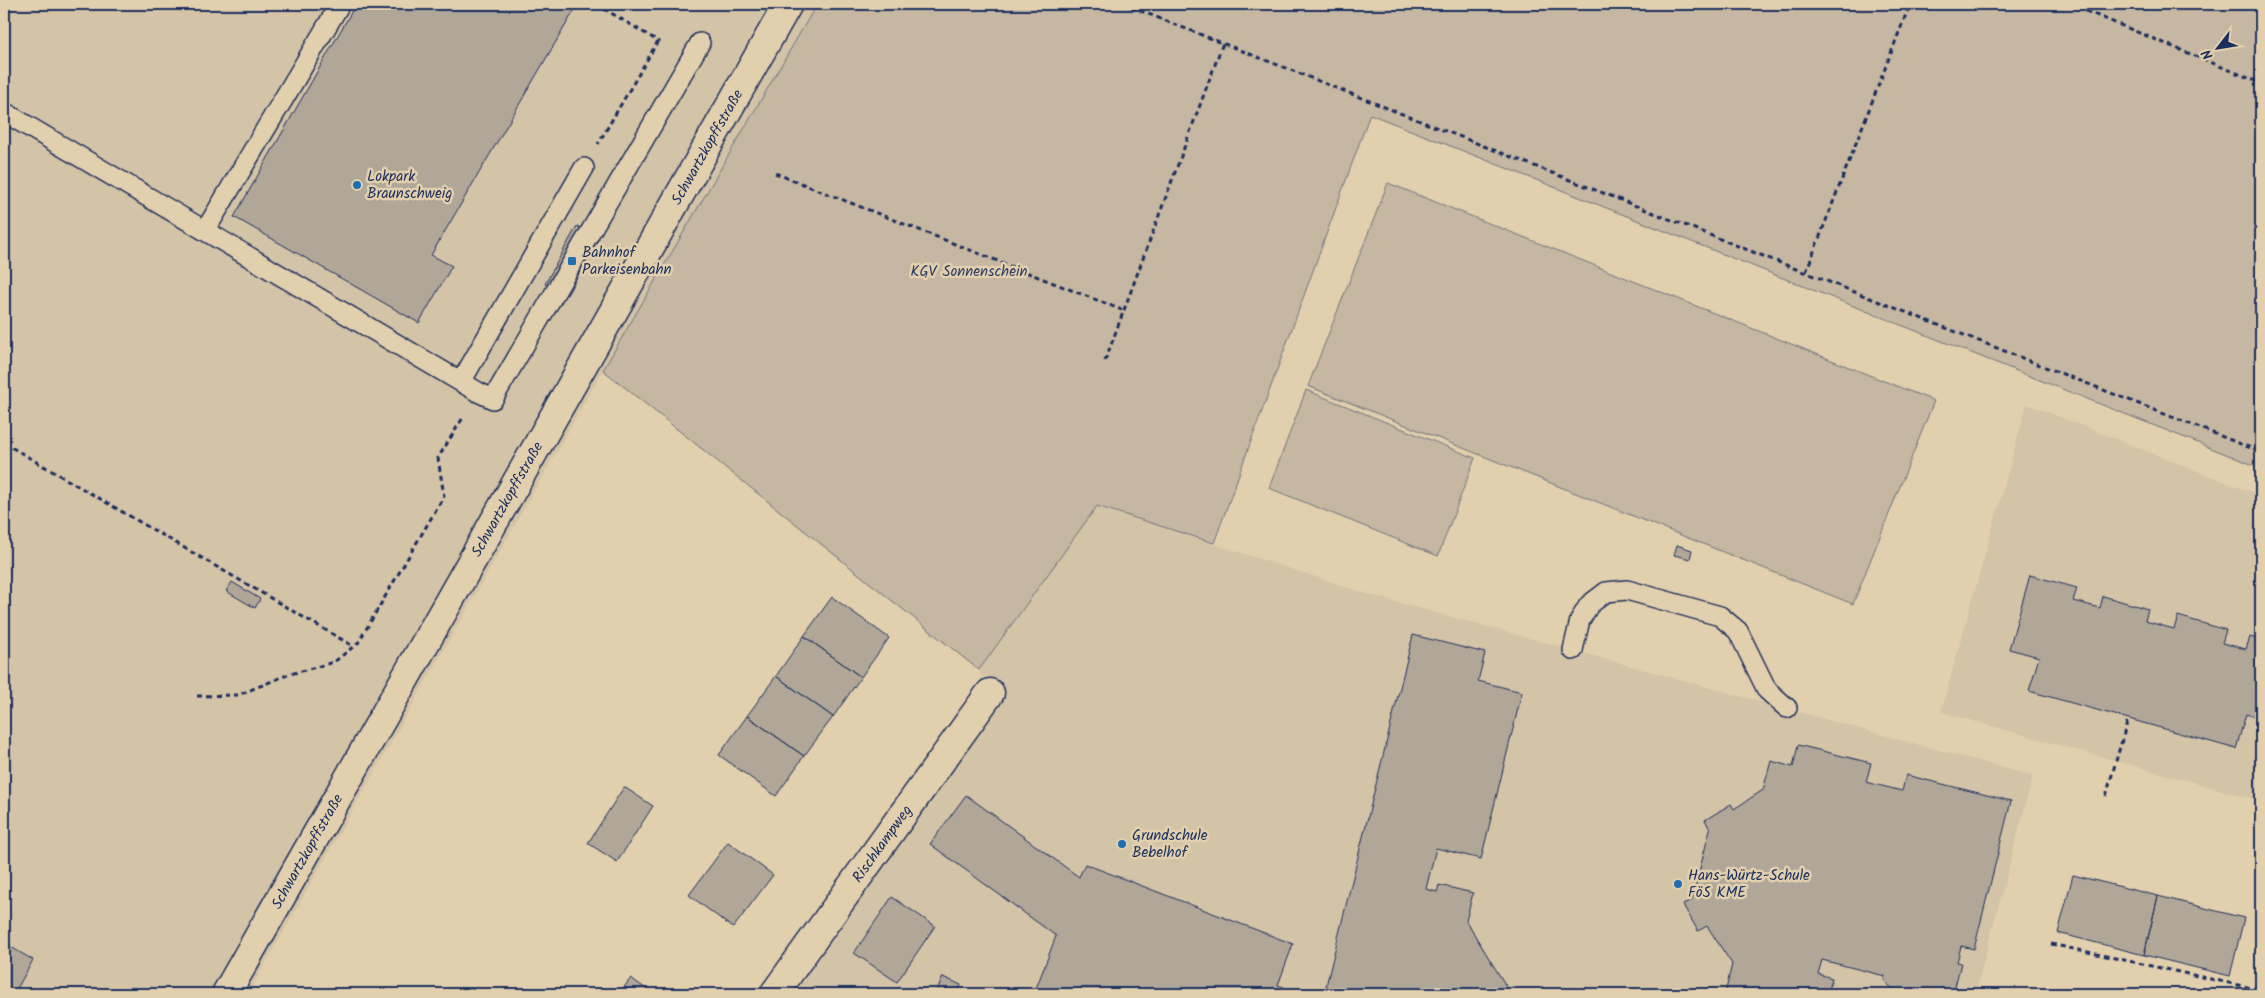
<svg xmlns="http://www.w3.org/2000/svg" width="2265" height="998" viewBox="0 0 2265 998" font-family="Kalam,sans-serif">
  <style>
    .built { fill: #d3c3a7 }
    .green { fill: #c5b7a1; stroke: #707380 }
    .building { fill: #b0a799; stroke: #1b2f5e }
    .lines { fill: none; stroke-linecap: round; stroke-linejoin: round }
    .lane-casing { stroke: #1b2f5e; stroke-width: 22 }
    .street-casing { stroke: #1b2f5e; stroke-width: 31 }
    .path { stroke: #1b2f5e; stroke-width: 3; stroke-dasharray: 5 4; stroke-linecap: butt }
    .lane { stroke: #e2cfad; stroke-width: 19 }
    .street { stroke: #e2cfad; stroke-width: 28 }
    .poi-dot { fill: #1f6fb2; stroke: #e2cfad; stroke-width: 2 }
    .labels { text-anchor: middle; stroke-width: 5; stroke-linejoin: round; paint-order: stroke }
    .street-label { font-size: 15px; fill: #1b2f5e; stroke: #e2cfad }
    .poi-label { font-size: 15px; fill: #1b2f5e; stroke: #e2cfad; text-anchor: start }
    .park-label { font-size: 15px; fill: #2c3d65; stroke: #e2cfad }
  </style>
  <rect width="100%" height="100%" fill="#e2cfad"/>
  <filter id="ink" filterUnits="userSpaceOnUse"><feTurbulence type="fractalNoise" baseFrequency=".02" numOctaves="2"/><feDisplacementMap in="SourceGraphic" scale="10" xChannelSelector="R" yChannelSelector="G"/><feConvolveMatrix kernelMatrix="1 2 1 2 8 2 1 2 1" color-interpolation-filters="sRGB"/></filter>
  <g filter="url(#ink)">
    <path class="built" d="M4 4H817L603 370 248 994H4Z
      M2027 404 2261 496V801L1941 712Z
      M1097 506 1371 595 2033 776 1975 994H774L990 693 979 670Z"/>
    <path class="green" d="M817 4H2261V468L1370 114 1214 543 1097 506 979 670 603 370Z
      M1388 183 1934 401 1853 604 1308 386Z
      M1306 390 1475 458 1438 556 1269 488Z"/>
    <path class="building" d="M356 4H578L431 255 452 266 419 323 234 217Z
      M577 226 599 238 567 295 545 284Z
      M1677 545 1692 550 1690 559 1674 555Z
      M2030 575 2077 588 2073 601 2100 608 2103 596 2148 609 2145 621 2174 629 2178 616 2226 630 2222 643 2246 649 2250 637 2261 640V719L2246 714 2236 749 2029 691 2039 657 2009 649Z
      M232 582 260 599 255 608 226 591Z
      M832 597 889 638 861 677 804 636Z
      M1413 635 1485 653 1478 681 1522 692 1481 859 1436 848 1426 889 1437 892 1439 885 1473 893 1466 921 1511 994H1324Z
      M804 636 861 677 833 717 776 676Z
      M776 676 833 717 804 756 747 716Z
      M747 716 804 756 776 796 719 755Z
      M1798 745 1871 763 1866 782 1902 791 1906 775 2011 801 1974 949 1961 946 1957 962 1961 963 1953 994H1897L1884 980 1885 976 1822 960 1818 974 1832 978 1828 994H1725L1732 964 1707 926 1698 931 1683 905 1692 900 1710 829 1705 820 1731 804 1734 809 1763 790 1771 761 1793 767Z
      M624 787 653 806 617 862 588 843Z
      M966 795 1079 877 1085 864 1293 944 1278 985 1302 994H1034L1056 936 930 844Z
      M728 842 773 875 733 928 689 895Z
      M2073 875 2158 896 2144 955 2058 933Z
      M2158 896 2244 918 2230 976 2144 955Z
      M892 897 935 926 897 982 854 953Z
      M4 943 33 960 14 994H4Z
      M943 977 961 985 957 994H935Z
      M631 978 653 994H619Z"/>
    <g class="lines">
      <defs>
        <path id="lane" d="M4 112 478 392 493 399 700 43
          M205 231 340 4
          M461 382 584 168
          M1573 650 1580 620 1589 605 1606 592 1627 590 1720 616 1738 631 1767 690 1787 708"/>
        <g id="street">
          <path id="s1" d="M226 994 788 4"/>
          <path id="s2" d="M774 994 990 693"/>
        </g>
      </defs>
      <use href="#lane" class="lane-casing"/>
      <use href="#street" class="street-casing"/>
      <path class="path" d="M596 4 658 41 598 144
        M1123 4 2261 452
        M2069 4 2261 83
        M775 173 1122 310
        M1806 272 1910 4
        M1105 361 1223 43
        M4 443 353 646
        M197 696 238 695 287 675 334 662 358 643 444 496 438 458 464 416
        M2106 796 2128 719
        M2051 944 2261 990"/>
      <use href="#lane" class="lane"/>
      <use href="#street" class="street"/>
    </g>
  </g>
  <g class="poi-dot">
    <circle cx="357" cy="185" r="5"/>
    <rect x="567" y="256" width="10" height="10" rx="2.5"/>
    <circle cx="1122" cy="844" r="5"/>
    <circle cx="1678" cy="884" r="5"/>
  </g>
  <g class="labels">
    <g class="street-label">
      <text dy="5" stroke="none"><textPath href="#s1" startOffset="974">Schwartzkopffstraße</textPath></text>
      <text dy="5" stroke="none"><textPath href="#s1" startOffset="569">Schwartzkopffstraße</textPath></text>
      <text dy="5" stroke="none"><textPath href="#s2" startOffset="185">Rischkampweg</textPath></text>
      <text dy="5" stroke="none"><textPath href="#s1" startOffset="164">Schwartzkopffstraße</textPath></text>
    </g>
    <g class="poi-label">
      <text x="367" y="181">Lokpark<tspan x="367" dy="17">Braunschweig</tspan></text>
      <text x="582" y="257">Bahnhof<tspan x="582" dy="17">Parkeisenbahn</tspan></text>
      <text x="1132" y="840">Grundschule<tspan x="1132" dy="17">Bebelhof</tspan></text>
      <text x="1688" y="880">Hans-Würtz-Schule<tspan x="1688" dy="17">FöS KME</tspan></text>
    </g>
    <g class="park-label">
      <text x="969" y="276">KGV Sonnenschein</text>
    </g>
  </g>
  <rect width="2265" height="998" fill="none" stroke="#e2cfad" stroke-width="20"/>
  <rect x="10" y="10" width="2245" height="978" fill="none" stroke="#1b2f5e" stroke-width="2" filter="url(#ink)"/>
  <g transform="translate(2218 48) rotate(239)" stroke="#e2cfad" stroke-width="4" paint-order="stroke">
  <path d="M0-4L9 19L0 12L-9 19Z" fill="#1b2f5e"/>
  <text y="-8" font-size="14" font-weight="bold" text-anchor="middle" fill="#1b2f5e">N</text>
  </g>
</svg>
